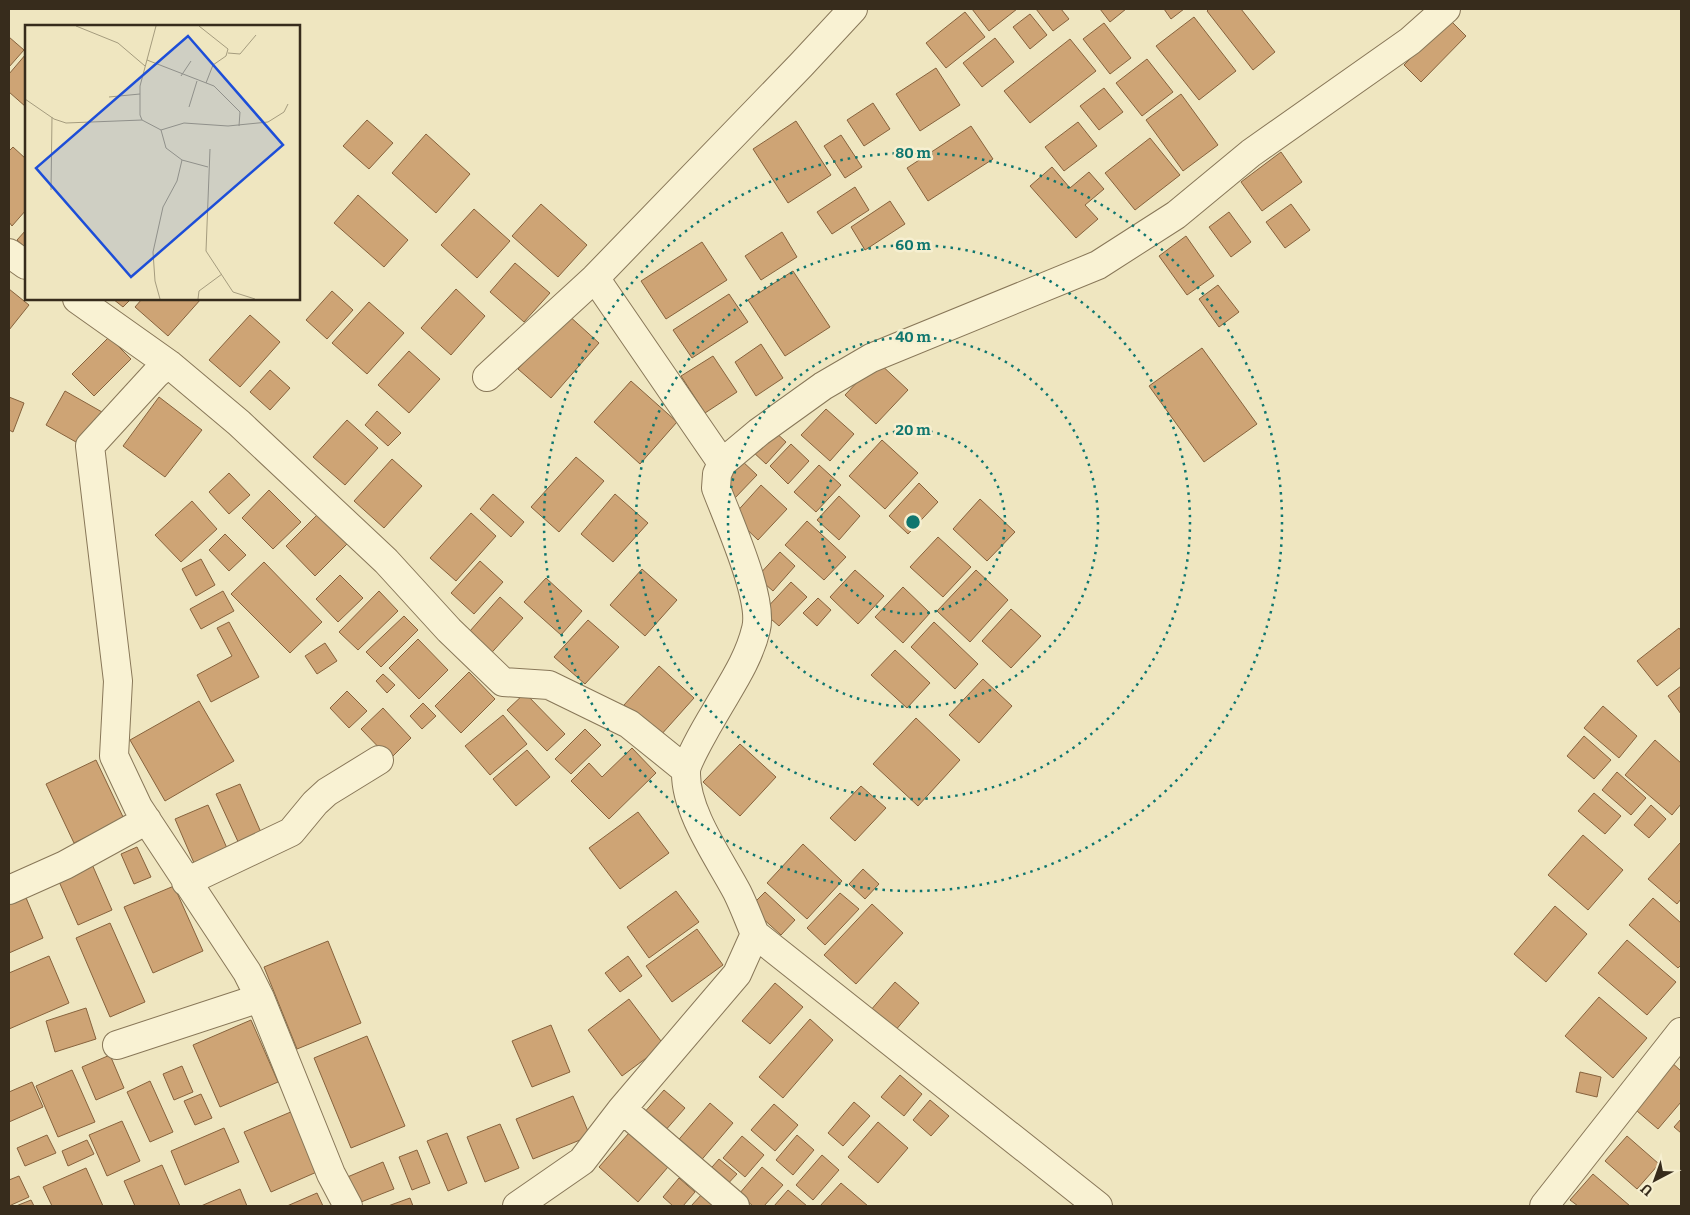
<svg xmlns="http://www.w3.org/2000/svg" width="1690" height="1215" viewBox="0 0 1690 1215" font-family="Bitter,serif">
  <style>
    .building { fill: #cea475; stroke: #87633d }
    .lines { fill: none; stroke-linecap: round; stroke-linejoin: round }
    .minor-casing { stroke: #887758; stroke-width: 30 }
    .minor { stroke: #f9f2d3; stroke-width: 28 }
    .ring { fill: none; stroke: #0f766e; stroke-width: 2.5; stroke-dasharray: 2.5 5 }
    .inset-road { fill: none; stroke: #a59c7e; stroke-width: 1 }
    .view { fill: #1d4ed8; fill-opacity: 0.15; stroke: #1d4ed8; stroke-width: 2.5 }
    .inset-edge { fill: none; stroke: #372c1c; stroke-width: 2.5 }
    .centre { fill: #0f766e; stroke: #f6efd0; stroke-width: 2.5 }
    .ring-label { font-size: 15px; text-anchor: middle; font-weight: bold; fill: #0f766e; stroke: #f6efd0; stroke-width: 5; stroke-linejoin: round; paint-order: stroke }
  </style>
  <rect width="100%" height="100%" fill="#efe6c0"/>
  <path class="building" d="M972 9H1017L989 31Z
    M1036 9H1061L1069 19 1053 31Z
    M1100 9H1126L1110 22Z
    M1164 9H1184L1171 19Z
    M1209 9H1241L1275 52 1253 70 1207 11Z
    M965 12 985 37 946 68 926 43Z
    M1030 14 1047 35 1030 49 1013 27Z
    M1194 17 1236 71 1199 100 1156 46Z
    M1449 19 1466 36 1421 82 1404 65Z
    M1104 23 1131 58 1110 74 1083 39Z
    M9 37 24 50 9 67Z
    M995 38 1014 62 982 87 963 63Z
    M1070 39 1096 71 1030 123 1004 91Z
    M26 54V107L9 92V74Z
    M1147 59 1173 92 1142 116 1116 83Z
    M936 68 960 105 920 131 896 94Z
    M1104 88 1123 112 1099 130 1080 106Z
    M1181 94 1218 145 1183 171 1146 120Z
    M873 103 890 129 864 146 847 120Z
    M367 120 393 143 369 169 343 146Z
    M796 121 831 175 788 203 753 149Z
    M1078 122 1097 146 1064 171 1045 147Z
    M971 126 993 159 928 201 907 168Z
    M426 134 470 174 436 213 392 173Z
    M841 135 862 167 845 178 824 146Z
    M1150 138 1180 175 1135 210 1105 173Z
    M13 147 26 159V210L12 226 9 222V151Z
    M1281 152 1302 182 1262 211 1241 182Z
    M1052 167 1070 188 1089 172 1104 189 1085 205 1098 219 1076 238 1030 186Z
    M855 187 869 210 832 234 817 212Z
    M358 195 408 240 384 267 334 223Z
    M890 201 905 224 865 250 851 227Z
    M541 204 587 245 558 277 512 236Z
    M1291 204 1310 230 1285 248 1266 222Z
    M474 209 510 241 477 278 441 245Z
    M1229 212 1251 242 1231 257 1209 227Z
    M26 230V248L17 240Z
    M782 232 797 257 761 280 745 256Z
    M1186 236 1214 276 1187 295 1159 256Z
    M702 242 727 280 666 319 641 281Z
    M515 263 550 293 524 322 490 292Z
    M793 271 830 327 785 356 748 300Z
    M1218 285 1239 312 1219 327 1199 299Z
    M9 289 29 305 9 330Z
    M456 289 485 316 451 355 421 328Z
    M332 291 353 310 327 339 306 320Z
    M729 294 748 322 692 358 673 330Z
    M113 299H131L123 307Z
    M142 299H201L168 336 135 307Z
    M369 302 404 333 367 374 332 343Z
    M567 314 599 343 551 398 518 369Z
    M250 315 280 342 240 387 209 360Z
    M109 337 131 359 94 396 72 374Z
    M761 344 783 378 756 396 735 362Z
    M1202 348 1257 424 1204 462 1149 386Z
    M409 351 440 379 409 413 378 385Z
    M713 356 737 392 705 413 681 376Z
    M877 361 908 390 876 424 845 395Z
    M270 370 290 388 270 410 250 392Z
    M631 381 677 422 640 464 594 422Z
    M65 391 102 412 83 446 46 425Z
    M9 397 24 403 13 432 9 430Z
    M159 397 202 430 165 477 123 446Z
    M826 409 854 434 830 461 801 435Z
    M377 411 401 433 388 446 365 425Z
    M347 420 378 448 345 485 313 457Z
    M772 429 786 442 766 464 752 451Z
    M882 440 918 473 885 509 849 476Z
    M791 444 809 461 788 484 770 466Z
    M576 457 604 481 559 532 531 507Z
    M392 459 422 486 384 528 354 501Z
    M741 460 757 475 734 499 718 484Z
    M819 465 841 485 816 512 794 492Z
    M229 473 250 495 229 514 209 492Z
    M919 483 938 502 908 534 889 516Z
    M761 485 787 509 758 540 733 516Z
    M269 490 301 522 273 549 242 518Z
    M493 494 524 522 511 537 480 509Z
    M615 494 648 523 613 562 581 534Z
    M839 496 860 516 839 540 817 520Z
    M980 499 1015 532 987 561 953 529Z
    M192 501 217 529 181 562 155 535Z
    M471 513 496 536 456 581 430 558Z
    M318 514 347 544 315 576 286 546Z
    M807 521 846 557 824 580 785 545Z
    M225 534 246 555 229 571 209 550Z
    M938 537 971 567 943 597 910 567Z
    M780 552 795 566 773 591 757 577Z
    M201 559 215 585 196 596 182 569Z
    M480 561 503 582 474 614 451 593Z
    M264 562 322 622 290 653 231 594Z
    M642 569 677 600 645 636 610 605Z
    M855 570 884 596 858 624 830 597Z
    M976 570 1008 600 970 642 937 611Z
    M340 575 363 598 338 622 316 599Z
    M546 578 582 611 561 635 524 602Z
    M791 582 807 597 779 626 763 612Z
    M903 587 930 613 903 643 875 617Z
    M223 591 234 611 201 629 190 609Z
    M379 591 398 611 358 650 339 632Z
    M500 597 523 618 485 660 462 640Z
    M818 598 831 610 817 626 803 613Z
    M1011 609 1041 636 1011 668 982 641Z
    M404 616 418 630 381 667 366 652Z
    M588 620 619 647 585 684 554 657Z
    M229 622 259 677 211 702 197 675 232 656 217 628Z
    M934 622 978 664 955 689 911 647Z
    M1679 628 1681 631V667L1657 686 1637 661Z
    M418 639 448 670 419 699 389 668Z
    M325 643 337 661 317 674 305 656Z
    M895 650 930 683 907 708 871 675Z
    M659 666 694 698 660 736 624 705Z
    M469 672 495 699 461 733 435 706Z
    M383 674 395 685 387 693 376 681Z
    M983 679 1012 706 979 743 949 715Z
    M1681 686V714L1668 696Z
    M347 691 367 711 349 728 330 708Z
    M525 693 565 734 547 751 507 710Z
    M199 701 234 761 165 801 130 740Z
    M423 703 436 716 422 729 410 716Z
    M1603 706 1637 736 1619 758 1584 728Z
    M383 708 411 738 390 759 361 729Z
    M503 715 527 744 490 775 465 746Z
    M916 718 960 760 918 806 873 764Z
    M585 729 601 745 571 774 555 759Z
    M1584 736 1611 760 1594 779 1567 756Z
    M1655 740 1681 763V804L1672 815 1625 775Z
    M740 744 776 777 740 816 703 782Z
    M632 748 656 773 609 819 571 781 589 763 602 777Z
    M527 750 550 777 516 806 493 779Z
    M96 760 124 819 74 843 46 784Z
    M1617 772 1646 798 1631 815 1602 790Z
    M240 784 263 837 240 846 216 794Z
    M861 786 886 808 855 841 830 818Z
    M1594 793 1621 816 1605 834 1578 811Z
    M208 805 230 855 197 870 175 819Z
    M1651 805 1666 819 1649 838 1634 825Z
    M638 812 669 853 620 889 589 848Z
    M1583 835 1623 870 1588 910 1548 875Z
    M1680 843 1681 844V899L1677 904 1648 879Z
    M803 844 842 881 807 919 767 883Z
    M137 847 151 877 134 884 121 854Z
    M91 862 112 910 78 925 57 877Z
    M863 869 879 884 865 899 849 884Z
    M174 886 203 951 153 973 124 907Z
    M676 891 699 922 649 958 627 927Z
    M765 892 795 920 781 935 750 907Z
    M24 893 43 938 9 953V899Z
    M840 893 859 909 825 945 807 928Z
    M1653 898 1681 923V965L1678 968 1629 925Z
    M872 904 903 933 856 984 824 955Z
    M1555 906 1587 934 1546 982 1514 954Z
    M110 923 145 1002 110 1017 76 938Z
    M697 929 723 965 672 1002 646 966Z
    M1627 940 1676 982 1647 1015 1598 973Z
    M328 941 361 1023 297 1049 264 967Z
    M49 956 69 1003 9 1029V973Z
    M628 956 642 976 620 992 605 973Z
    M895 982 919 1003 894 1032 870 1011Z
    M775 983 803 1007 770 1044 742 1021Z
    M1599 997 1647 1038 1613 1078 1565 1036Z
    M629 999 664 1045 622 1076 588 1030Z
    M86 1008 96 1039 55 1052 46 1021Z
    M810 1019 833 1040 783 1098 759 1077Z
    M251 1020 278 1082 220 1107 193 1045Z
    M551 1025 570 1072 532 1087 512 1041Z
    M367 1036 405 1126 351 1148 314 1058Z
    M110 1055 124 1088 96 1100 82 1067Z
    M1669 1060 1681 1071V1102L1658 1129 1630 1105Z
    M182 1066 193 1092 174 1100 163 1074Z
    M72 1070 95 1122 58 1137 36 1086Z
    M1580 1072 1601 1077 1597 1097 1576 1092Z
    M900 1075 922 1094 904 1116 881 1097Z
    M150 1081 173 1132 150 1142 127 1092Z
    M32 1082 43 1107 9 1122V1092Z
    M664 1090 685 1108 664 1132 643 1114Z
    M201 1094 212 1118 195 1125 184 1101Z
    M573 1096 590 1136 533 1159 516 1119Z
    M930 1100 949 1116 931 1136 913 1120Z
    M854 1102 870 1116 843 1146 828 1133Z
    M710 1103 733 1123 698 1164 675 1144Z
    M774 1104 798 1125 775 1151 751 1130Z
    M293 1111 319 1171 271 1192 244 1132Z
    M1681 1119V1133L1674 1127Z
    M122 1121 140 1161 107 1176 89 1135Z
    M878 1122 908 1148 878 1183 848 1157Z
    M500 1124 519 1168 485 1182 467 1137Z
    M224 1128 239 1162 185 1185 171 1151Z
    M447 1133 467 1183 448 1191 427 1141Z
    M629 1133 668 1167 638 1202 599 1167Z
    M47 1135 56 1153 25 1166 17 1148Z
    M797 1135 814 1150 793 1175 776 1160Z
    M742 1136 764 1155 745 1177 723 1158Z
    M1627 1136 1659 1164 1637 1189 1605 1161Z
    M87 1140 94 1154 68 1166 62 1151Z
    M417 1150 430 1183 412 1190 399 1157Z
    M822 1155 839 1170 813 1200 796 1185Z
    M719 1159 737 1174 723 1189 706 1174Z
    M383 1162 394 1189 356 1204 345 1178Z
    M162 1165 180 1206H135L124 1181Z
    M762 1167 783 1185 764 1206H753L739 1194Z
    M86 1168 103 1206H52L43 1187Z
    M1593 1174 1630 1206H1578L1570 1200Z
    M19 1176 29 1197 9 1206V1180Z
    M679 1178 695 1192 683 1206H673L663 1197Z
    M841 1183 868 1206H820Z
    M240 1189 247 1206H201Z
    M788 1190 807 1206H774Z
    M317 1193 323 1206H287Z
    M703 1193 719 1206H691Z
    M410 1198 413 1206H388Z
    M31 1200 34 1206H16Z"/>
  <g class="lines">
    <defs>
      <path id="minor" d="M9 253 26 265
        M595 278 722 463
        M77 299 170 365 239 423 386 561 449 630 503 682 549 685 629 724 686 770
        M170 365 163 368 155 375 90 446 118 681 114 756 138 807 247 972 260 998 331 1174 348 1206
        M487 377 595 278 801 65 853 9
        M186 882 291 832 315 803 327 792 379 760
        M9 890 65 865 147 820
        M755 934 1098 1206
        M117 1045 260 998
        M622 1109 735 1206
        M517 1206 582 1161 622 1109 737 974 755 934C749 920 744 906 737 892 719 858 685 811 686 772 686 762 710 721 716 711 731 685 749 659 756 629 764 599 728 520 716 488L717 474 722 463 759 432 823 386 871 358 1098 265 1176 215 1251 153 1410 41 1446 9
        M1544 1206 1681 1032"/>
    </defs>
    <use href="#minor" class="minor-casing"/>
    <use href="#minor" class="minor"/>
  </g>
  <g class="ring">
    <circle cx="913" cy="522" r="92"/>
    <circle cx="913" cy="522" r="185"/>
    <circle cx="913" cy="522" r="277"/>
    <circle cx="913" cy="522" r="369"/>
  </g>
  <g transform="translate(25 25)">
    <rect width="275" height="275" fill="#efe6c0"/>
    <path class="inset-road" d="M51 1 93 18 120 41M131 1 115 61V90L117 95 136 105 141 123 157 135 152 156 138 182 128 227 130 256 135 274M174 1 203 24 201 31 188 40 181 58M203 28 215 29 231 10M122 35 189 61 215 87 214 101M156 51 166 36M84 72 115 69M0 74 29 94 41 98 117 95M164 82 172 56M136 105 159 98 203 101 243 97 259 87 263 79M185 124 181 226 208 267 230 274M157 135 183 142M26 165 27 92M173 274 174 266 197 249"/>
    <path class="view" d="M163 11 258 120 106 252 11 143Z"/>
    <rect width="275" height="275" class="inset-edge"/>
  </g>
  <circle cx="913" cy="522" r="8" class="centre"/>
  <g class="ring-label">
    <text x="913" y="158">80 m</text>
    <text x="913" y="250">60 m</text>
    <text x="913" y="342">40 m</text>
    <text x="913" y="435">20 m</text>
  </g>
  <rect width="1690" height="1215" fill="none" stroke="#372c1c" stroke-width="20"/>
  <g transform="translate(1655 1180) rotate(221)" stroke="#f6efd0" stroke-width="4" paint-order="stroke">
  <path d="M0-4L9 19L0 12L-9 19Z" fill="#372c1c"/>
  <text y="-8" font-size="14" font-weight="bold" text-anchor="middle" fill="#372c1c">U</text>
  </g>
</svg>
